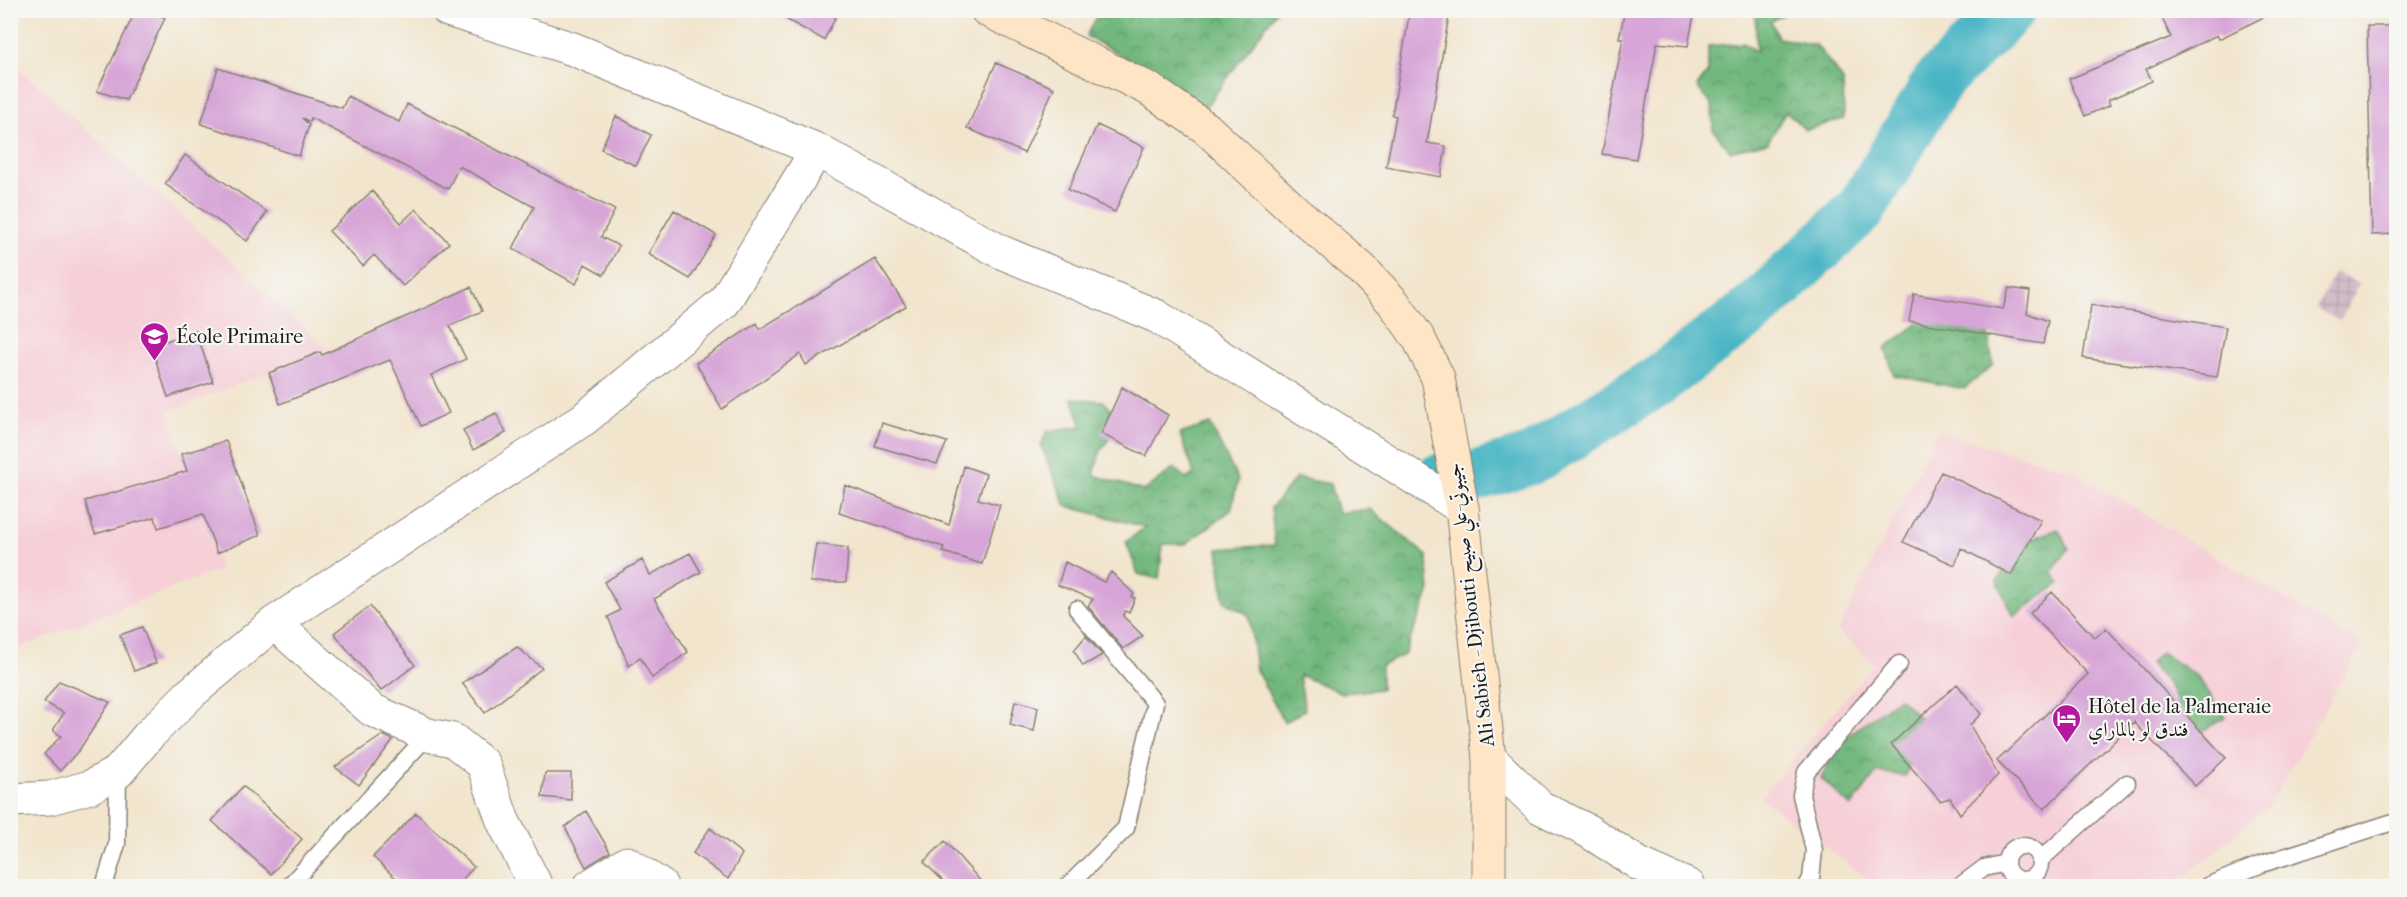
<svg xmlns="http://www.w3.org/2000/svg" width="2407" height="897" viewBox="0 0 2407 897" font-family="'IM FELL French Canon',Amiri,serif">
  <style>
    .built { fill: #f6cfd7 }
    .industrial { fill: url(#industrial-grid) }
    .forest { fill: url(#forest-crowns); stroke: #476a4d; stroke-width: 1.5 }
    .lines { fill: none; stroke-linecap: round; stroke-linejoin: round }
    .river { stroke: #48b5c4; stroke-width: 51 }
    .building { fill: #d7a5d7 }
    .lane-casing { stroke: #878075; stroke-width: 19 }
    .street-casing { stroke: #878075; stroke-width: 35 }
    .secondary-casing { stroke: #878075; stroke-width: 35 }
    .lane { stroke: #fff; stroke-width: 16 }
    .street { stroke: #fff; stroke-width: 33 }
    .secondary { stroke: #fee5c5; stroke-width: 33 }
    .labels { text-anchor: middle; stroke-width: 4.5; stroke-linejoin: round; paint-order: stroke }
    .poi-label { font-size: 20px; fill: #1c1c1c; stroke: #f6f6f2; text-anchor: start }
    .street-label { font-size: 20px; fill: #1c1c1c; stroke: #f6f6f2 }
  </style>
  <defs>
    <pattern id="industrial-grid" width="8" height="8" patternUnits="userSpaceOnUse" patternTransform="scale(1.5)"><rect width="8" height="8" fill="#d1bdc9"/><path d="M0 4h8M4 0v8" fill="none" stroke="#b3a2ac"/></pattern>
    <pattern id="forest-crowns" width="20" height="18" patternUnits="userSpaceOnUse" patternTransform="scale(1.5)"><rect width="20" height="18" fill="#72b87e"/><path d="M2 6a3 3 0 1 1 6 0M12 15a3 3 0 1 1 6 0" fill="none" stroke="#5d9566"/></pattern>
  </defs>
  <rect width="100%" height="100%" fill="#f6f6f2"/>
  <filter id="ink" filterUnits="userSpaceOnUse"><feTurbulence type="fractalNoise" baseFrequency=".0167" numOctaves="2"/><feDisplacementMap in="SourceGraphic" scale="12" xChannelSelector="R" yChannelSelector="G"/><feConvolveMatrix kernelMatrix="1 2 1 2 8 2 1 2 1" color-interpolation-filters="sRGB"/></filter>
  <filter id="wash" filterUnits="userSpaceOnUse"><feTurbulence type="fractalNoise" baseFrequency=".008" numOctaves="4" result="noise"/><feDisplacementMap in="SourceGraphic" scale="24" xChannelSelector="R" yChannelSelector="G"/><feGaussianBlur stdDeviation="1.35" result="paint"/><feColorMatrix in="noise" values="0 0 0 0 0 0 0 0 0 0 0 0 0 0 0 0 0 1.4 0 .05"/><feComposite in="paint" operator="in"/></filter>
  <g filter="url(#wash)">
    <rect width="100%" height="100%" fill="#f2e5ce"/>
    <path class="built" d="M10 60 328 349 169 411 181 454 221 569 11 651Z
      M1937 432 2071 470 2362 645 2269 806 2174 886H1877L1761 798 1874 664 1838 631Z"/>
    <path class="industrial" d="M2335 272 2359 284 2340 321 2316 308Z"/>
    <path class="forest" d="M1099 11H1277L1205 108 1165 79 1086 36Z
      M1755 11H1790L1771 21 1778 38 1816 45 1843 80 1844 119 1805 130 1786 111 1768 142 1730 151 1713 130 1712 105 1697 87 1708 72V46L1743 43 1757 51Z
      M1936 310 1986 322 1993 365 1964 389 1894 375 1885 348Z
      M1072 398 1103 401 1122 420 1100 452 1094 475 1144 491 1174 468 1186 479 1194 473 1180 434 1210 424 1238 480 1231 510 1186 544H1163L1159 579 1138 574 1126 542 1145 527 1066 506 1041 446 1047 431 1082 426Z
      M1296 478 1330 484 1338 513 1370 509 1427 556 1430 591 1404 655 1381 666V689L1342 693 1299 675 1305 710 1284 722 1256 670 1249 615 1224 601 1218 549 1275 545 1271 508Z
      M2058 529 2069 548 2052 572 2060 583 2014 616 1997 581 2024 542Z
      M2161 652 2198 677 2225 718 2191 737 2170 686 2150 663Z
      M1899 698 1926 723 1905 776 1877 772 1851 807 1821 778 1841 741Z"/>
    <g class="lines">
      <path class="river" d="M1437 480 1472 477 1532 459 1656 382 1753 310 1861 209 1938 81 2010 10"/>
    </g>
    <g id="blocks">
      <path class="building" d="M136 10H150L165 18 126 100 97 91Z
        M769 10H839L824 40Z
        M1410 10H1450L1427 143 1446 146 1441 177 1386 167 1396 116 1392 115Z
        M1625 10H1695L1688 46 1657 43 1636 159 1602 154 1623 38H1619Z
        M2158 10H2278L2219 39 2217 35 2146 69 2152 81 2108 100 2110 105 2085 116 2069 79 2171 37Z
        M2367 26H2397V234L2372 235Z
        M996 63 1054 88 1024 153 967 128Z
        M218 68 342 108 348 96 399 122 407 104 615 210 601 237 619 246 604 275 585 264 576 284 513 249 534 207 459 166 448 189 311 118 310 122 302 118 309 125 299 156 201 124Z
        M616 116 651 135 636 166 601 149Z
        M1097 125 1144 147 1115 212 1068 190Z
        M185 155 267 212 247 241 165 184Z
        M372 191 401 223 416 209 449 243 403 286 374 255 363 266 329 231Z
        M674 210 716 235 690 279 648 254Z
        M875 259 906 306 806 365 800 354 722 409 696 363 757 323 760 329Z
        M471 287 482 311 450 326 466 359 431 375 449 413 421 426 390 360 280 404 269 373 320 352 322 355Z
        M2009 288 2030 291 2027 313 2048 321 2043 344 1909 321 1914 294 2003 309Z
        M2091 305 2226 327 2217 377 2083 358Z
        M196 331 213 382 168 397 151 346Z
        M1122 387 1168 415 1146 456 1101 434Z
        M496 413 506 433 473 450 463 430Z
        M882 423 947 442 937 464 875 446Z
        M226 441 260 535 217 553 203 514 158 528 155 517 95 534 85 501 187 471 181 454Z
        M964 466 986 474 978 499 1000 505 982 564 943 552 944 547 839 513 845 485 949 525Z
        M1941 472 2041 520 2011 575 1961 548 1955 565 1903 542Z
        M816 544 848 548 846 582H810Z
        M690 553 701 572 654 599 688 652 652 678 640 657 629 666 608 617 620 610 604 582 642 560 650 575Z
        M1065 562 1104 582 1111 572 1134 594 1132 597 1135 598 1129 613 1125 611 1123 616 1143 636 1123 649 1088 606 1093 599 1058 585Z
        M2052 592 2095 638 2106 628 2226 758 2195 786 2134 722 2044 809 1997 761 2088 674 2030 613Z
        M370 606 415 665 381 691 334 633Z
        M142 627 156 663 134 671 120 635Z
        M1086 636 1102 655 1083 666 1074 650Z
        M517 647 542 668 485 713 462 683Z
        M59 681 110 702 80 749 60 771 44 754 61 736 53 730 64 713 44 702Z
        M1957 684 1981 714 1970 725 1998 775 1960 814 1950 798 1940 801 1891 744Z
        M1015 701 1038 707 1034 731 1010 725Z
        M383 735 393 740 359 785 335 767Z
        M545 773H571V800L542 797Z
        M243 786 302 839 271 874 212 821Z
        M586 811 610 852 586 867 565 827Z
        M416 813 474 867 456 886H404L373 857Z
        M710 828 742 854 728 879 693 853Z
        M945 841 985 886H948L924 862Z"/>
    </g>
  </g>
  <g filter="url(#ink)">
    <use href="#blocks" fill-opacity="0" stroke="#878075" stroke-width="1.5"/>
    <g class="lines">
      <defs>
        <path id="lane" d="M2006 863a17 17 0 1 1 34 0a17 17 0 1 1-34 0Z
          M2040 860 2127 783
          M104 886 117 844 118 772
          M289 886 428 735
          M1068 886 1126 828 1155 703 1077 609
          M1807 886 1811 879 1814 850 1801 795 1806 772 1899 664
          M1960 886 1984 868 2006 863
          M2207 886 2262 864 2396 821"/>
        <path id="street" d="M448 10 573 49 817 150 1001 252 1156 316 1462 508
          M274 623 372 710 428 735 453 740 483 764 503 821 536 886
          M1489 758 1540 807 1588 831 1639 864 1689 886
          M10 800 50 798 90 787 118 772 149 735 190 694 274 623 584 419 724 302 817 150
          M590 886 627 863 661 886"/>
        <path id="secondary" d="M987 10 1149 89 1206 128 1296 212 1362 269 1393 302 1419 339 1438 378 1462 508 1489 758V886"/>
      </defs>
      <use href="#lane" class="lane-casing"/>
      <use href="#street" class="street-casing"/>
      <use href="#secondary" class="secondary-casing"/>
      <use href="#lane" class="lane"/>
      <use href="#street" class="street"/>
      <use href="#secondary" class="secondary"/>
    </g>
  </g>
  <defs>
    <symbol id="school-pin" viewBox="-11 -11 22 30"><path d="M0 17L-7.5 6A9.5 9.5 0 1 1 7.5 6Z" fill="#b5179e" stroke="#f6f6f2"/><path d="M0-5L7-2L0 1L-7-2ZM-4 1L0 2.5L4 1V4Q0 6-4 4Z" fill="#fff"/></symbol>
    <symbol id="hotel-pin" viewBox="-11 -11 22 30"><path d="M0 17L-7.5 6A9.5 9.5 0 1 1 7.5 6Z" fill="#b5179e" stroke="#f6f6f2"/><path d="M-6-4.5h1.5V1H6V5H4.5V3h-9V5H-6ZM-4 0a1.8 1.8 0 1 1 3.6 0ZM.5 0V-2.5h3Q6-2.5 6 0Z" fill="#fff"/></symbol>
  </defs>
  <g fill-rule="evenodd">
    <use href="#school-pin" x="138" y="320" width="33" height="45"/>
    <use href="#hotel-pin" x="2050" y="702" width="33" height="45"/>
  </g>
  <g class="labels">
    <g class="poi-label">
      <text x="176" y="343">École Primaire</text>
      <text x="2088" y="713">Hôtel de la Palmeraie<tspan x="2088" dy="23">فندق لو بالماراي</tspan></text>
    </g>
    <g class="street-label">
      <text transform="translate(1470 605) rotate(-97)" y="7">Ali Sabieh - Djibouti جيبوتي-علي صبيح</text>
    </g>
  </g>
  <rect width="2407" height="897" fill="none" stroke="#f6f6f2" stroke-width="36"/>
</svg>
